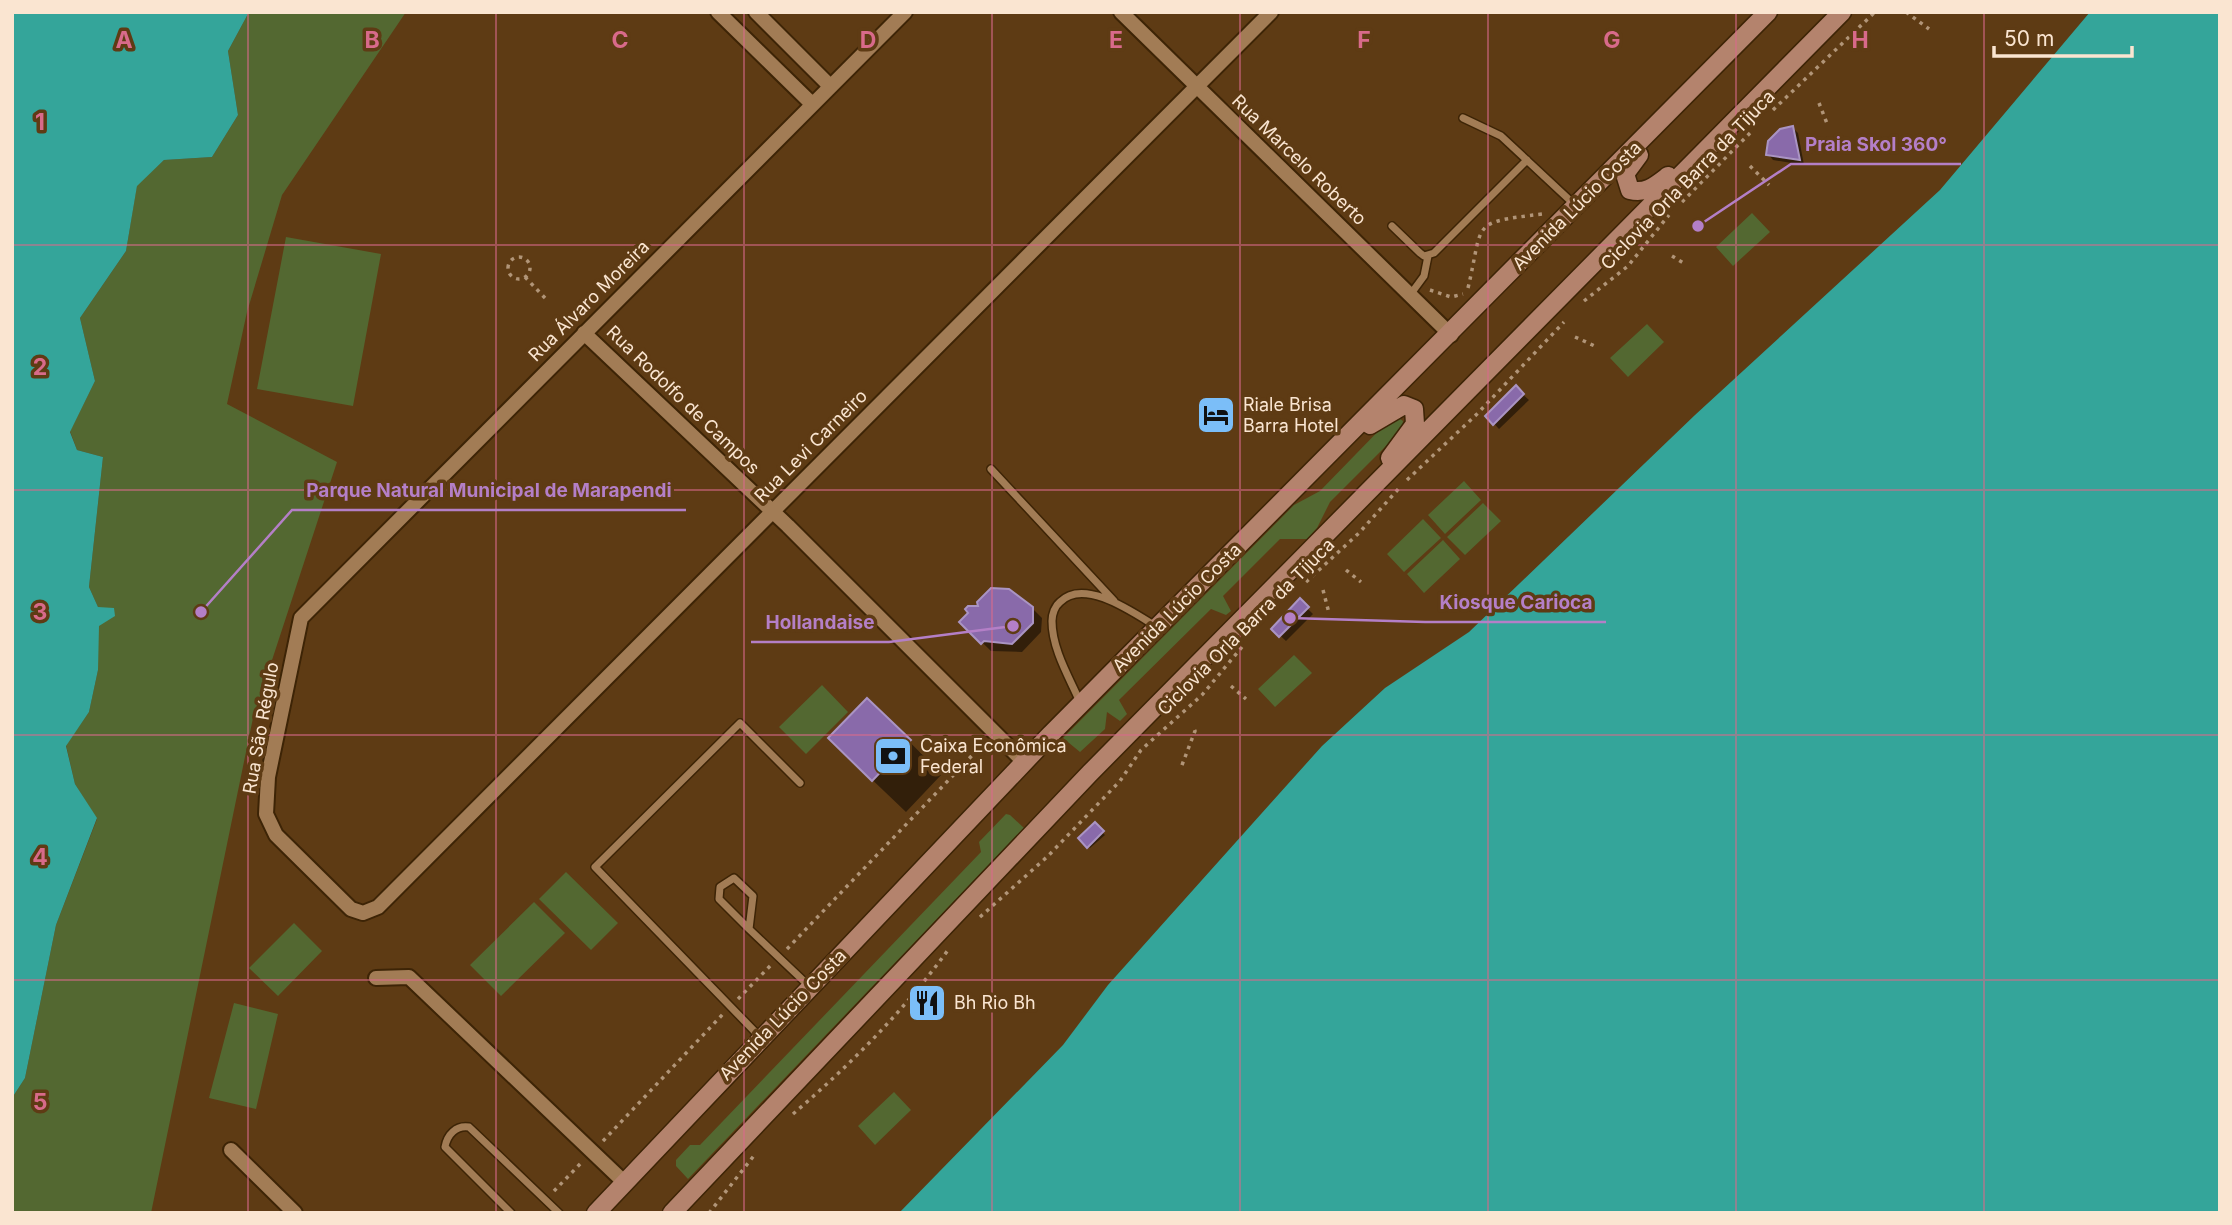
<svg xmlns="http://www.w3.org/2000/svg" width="2232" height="1225" viewBox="0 0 2232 1225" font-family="Inter,sans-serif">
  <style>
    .green { fill: #536831 }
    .water { fill: #34a59a }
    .shadow { fill: #0007 }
    .building { fill: #896aaa; stroke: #aa94c3; stroke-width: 2 }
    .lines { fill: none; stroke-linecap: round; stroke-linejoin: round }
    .service-casing { stroke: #3d2406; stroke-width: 10 }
    .minor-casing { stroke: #3d2406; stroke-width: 18 }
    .secondary-casing { stroke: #3d2406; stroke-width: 21 }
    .path { stroke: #b19578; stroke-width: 3.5; stroke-dasharray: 3.5 5; stroke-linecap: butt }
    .service { stroke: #a27c55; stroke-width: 7 }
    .minor { stroke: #a27c55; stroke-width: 14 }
    .secondary { stroke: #b4836d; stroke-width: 18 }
    .grid { fill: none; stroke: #d86a8a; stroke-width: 2; stroke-opacity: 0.55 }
    .labels { text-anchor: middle; stroke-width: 7; stroke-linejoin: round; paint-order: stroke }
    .street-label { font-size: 18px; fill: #fae5d1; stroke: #5e3b14 }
    .poi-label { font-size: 18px; fill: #fae5d1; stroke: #5e3b14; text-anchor: start }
    .grid-label { font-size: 23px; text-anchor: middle; font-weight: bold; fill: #d86a8a; stroke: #5e3b14; stroke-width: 7; stroke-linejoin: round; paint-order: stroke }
    .leader { fill: none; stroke: #b47fc7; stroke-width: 2.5 }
    .callout-dot { fill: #b47fc7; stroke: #5e3b14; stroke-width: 2.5 }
    .callout-label { font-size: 19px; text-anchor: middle; font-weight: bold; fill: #b47fc7; stroke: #5e3b14; stroke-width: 7; stroke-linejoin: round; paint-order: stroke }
  </style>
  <rect width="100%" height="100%" fill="#5e3b14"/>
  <path class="green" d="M249 12H406L282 195 247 312 227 404 337 462 253 718 151 1213H12V1098L25 1078 56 925 97 819 75 784 66 745 89 712 98 670V607L89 587 103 457 77 450 70 431 95 381 80 318 126 251 137 185 164 160 212 157 238 115 228 51Z
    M1752 213 1770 232 1733 266 1716 247Z
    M286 237 381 254 353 406 257 389Z
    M1647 324 1664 342 1628 377 1610 358Z
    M1397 417 1403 421 1402 430 1330 502 1317 528 1307 539H1280L1223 596 1231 611 1226 615 1211 609 1119 700 1127 714 1120 721 1107 712 1105 729 1080 752 1063 738 1294 505 1320 491 1391 418Z
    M1464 481 1481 500 1445 534 1428 515Z
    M1483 503 1501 521 1465 555 1447 537Z
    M1423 519 1441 538 1404 572 1387 554Z
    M1443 540 1460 559 1424 593 1407 574Z
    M1294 655 1312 673 1275 707 1258 689Z
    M822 685 848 712 806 754 779 727Z
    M1006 814 1010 815 1024 828 688 1179 676 1166V1160L690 1145H700L981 852 979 842Z
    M566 872 618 923 591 950 539 899Z
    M534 902 565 933 501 996 470 965Z
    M294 923 322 951 278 996 249 968Z
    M234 1003 278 1014 256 1109 209 1098Z
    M894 1092 911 1110 875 1145 858 1126Z"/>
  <path class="water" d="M12 12H249L228 51 238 115 212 157 164 160 137 186 126 251 80 318 95 381 70 432 77 450 103 457 89 587 98 607 114 608 115 616 99 626 98 670 89 712 66 746 75 784 97 818 56 925 25 1078 12 1098Z
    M2090 12H2220V1213H899L1063 1045 1108 985 1322 746 1385 688 1469 632 1695 415 1940 190Z"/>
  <path class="shadow" d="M1793 128 1798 133 1804 165 1773 160 1768 154Z
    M1516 388 1529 400 1499 429 1487 416Z
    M1300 601 1313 614 1286 641 1273 629Z
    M1032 608 1042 618 1041 632 1022 652 991 651 961 622Z
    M867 700 942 774 906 812 863 771Z
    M1095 825 1105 835 1090 848 1081 838Z
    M930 993 939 1002 927 1016 917 1007Z"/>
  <path class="building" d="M1793 126 1800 160 1766 155 1768 141 1780 129Z
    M1516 385 1524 394 1493 425 1485 416Z
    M991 588 1009 589 1033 607V623L1012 644 984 641 981 644 959 622 968 613 965 609 968 606H978L977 602Z
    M1300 598 1309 607 1279 637 1271 629Z
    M867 698 911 740 872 781 828 738Z
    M1095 822 1104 831 1087 848 1078 838Z
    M930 991 938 998 923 1015 915 1007Z"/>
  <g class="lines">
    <defs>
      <path id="service" d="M1463 118 1501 136 1576 206
        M1392 226 1420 253 1424 256 1434 253 1527 160
        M1410 295 1424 276 1428 256
        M991 469 1114 601
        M1080 702C1069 677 1052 649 1052 621 1052 614 1055 606 1060 602 1084 577 1134 613 1157 627
        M734 878 753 896 749 929 719 899 720 887Z
        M749 929 809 986
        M761 1038 595 867 740 723 800 783
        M511 1213 445 1147C447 1135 456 1125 469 1127L559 1213"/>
      <path id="minor" d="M718 12 812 104
        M756 12 830 86
        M905 12 301 618 268 777 266 814 276 835 351 909 363 913 378 907 1271 12
        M1121 12 1451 335
        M584 333 788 526 1024 762
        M376 978 409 977 624 1182
        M231 1150 295 1213"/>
      <path id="secondary" d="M1639 155 1625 174 1630 190C1646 194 1655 186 1668 176
        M1370 425 1404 405 1414 409 1415 424 1390 458
        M596 1213 1051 734 1768 12
        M672 1213 1090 773 1842 12"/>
    </defs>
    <use href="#service" class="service-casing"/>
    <use href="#minor" class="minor-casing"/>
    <use href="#secondary" class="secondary-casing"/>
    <path class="path" d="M1906 12 1929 29
      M1819 103 1828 126
      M1773 110 1875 12
      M1750 166 1769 185
      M1682 202 1750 133
      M1672 256 1685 264
      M508 268a11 11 0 1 1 22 0a11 11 0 1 1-22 0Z
      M525 277 546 299
      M1468 288C1484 221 1469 223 1542 214
      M1430 290 1451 297 1463 294
      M1584 301 1628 266 1669 215
      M1575 337 1597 347
      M1407 480 1477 414 1564 322
      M1346 570 1361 582
      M1306 582 1359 533 1401 486
      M1323 590 1329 613
      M1231 686 1246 699
      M1182 765 1195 731 1193 726
      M980 917 1048 856 1120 781 1141 750 1202 695 1242 647
      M787 949 985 742
      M738 999 772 964
      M793 1114C850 1065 903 1012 948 950
      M603 1141 723 1014
      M554 1191 583 1161
      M709 1213 756 1153"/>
    <use href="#service" class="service"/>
    <use href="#minor" class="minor"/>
    <use href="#secondary" class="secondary"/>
  </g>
  <path class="grid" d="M248 12V1213M496 12V1213M744 12V1213M992 12V1213M1240 12V1213M1488 12V1213M1736 12V1213M1984 12V1213M12 245H2220M12 490H2220M12 735H2220M12 980H2220"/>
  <defs>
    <symbol id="hotel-square" viewBox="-11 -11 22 22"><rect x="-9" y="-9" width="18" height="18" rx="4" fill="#7bbef8" stroke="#5e3b14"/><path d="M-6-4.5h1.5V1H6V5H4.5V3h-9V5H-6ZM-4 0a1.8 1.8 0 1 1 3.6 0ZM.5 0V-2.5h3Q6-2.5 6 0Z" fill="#111"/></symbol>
    <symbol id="bank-square" viewBox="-11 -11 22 22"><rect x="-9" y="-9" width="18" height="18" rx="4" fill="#7bbef8" stroke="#5e3b14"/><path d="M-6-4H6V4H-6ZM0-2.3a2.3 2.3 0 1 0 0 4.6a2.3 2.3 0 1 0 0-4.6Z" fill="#111"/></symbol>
    <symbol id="restaurant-square" viewBox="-11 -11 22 22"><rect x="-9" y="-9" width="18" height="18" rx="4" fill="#7bbef8" stroke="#5e3b14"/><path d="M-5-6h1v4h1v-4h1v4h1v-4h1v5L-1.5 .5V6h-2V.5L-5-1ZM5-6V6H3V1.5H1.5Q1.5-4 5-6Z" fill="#111"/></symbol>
  </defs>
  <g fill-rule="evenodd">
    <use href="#hotel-square" x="1194" y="393" width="44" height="44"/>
    <use href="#bank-square" x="871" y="734" width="44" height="44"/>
    <use href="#restaurant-square" x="905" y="981" width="44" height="44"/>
  </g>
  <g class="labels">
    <g class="street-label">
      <text transform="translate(1299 160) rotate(44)" y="6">Rua Marcelo Roberto</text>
      <text transform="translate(1688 180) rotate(-46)" y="6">Ciclovia Orla Barra da Tijuca</text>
      <text transform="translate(1577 206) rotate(-45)" y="6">Avenida Lúcio Costa</text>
      <text transform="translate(589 301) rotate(-45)" y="6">Rua Álvaro Moreira</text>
      <text transform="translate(683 400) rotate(44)" y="6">Rua Rodolfo de Campos</text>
      <text transform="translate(811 446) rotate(-45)" y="6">Rua Levi Carneiro</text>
      <text transform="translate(1177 608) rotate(-45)" y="6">Avenida Lúcio Costa</text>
      <text transform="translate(1246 627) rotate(-45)" y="6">Ciclovia Orla Barra da Tijuca</text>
      <text transform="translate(261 728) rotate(-80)" y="6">Rua São Régulo</text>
      <text transform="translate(783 1015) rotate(-46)" y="6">Avenida Lúcio Costa</text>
    </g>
    <g class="poi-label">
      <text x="1243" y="411">Riale Brisa<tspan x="1243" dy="21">Barra Hotel</tspan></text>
      <text x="920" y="752">Caixa Econômica<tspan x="920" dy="21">Federal</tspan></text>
      <text x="954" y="1009">Bh Rio Bh</text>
    </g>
  </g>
  <g class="grid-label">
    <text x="124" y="48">A</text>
    <text x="372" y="48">B</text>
    <text x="620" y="48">C</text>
    <text x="868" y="48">D</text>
    <text x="1116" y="48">E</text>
    <text x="1364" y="48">F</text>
    <text x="1612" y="48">G</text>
    <text x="1860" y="48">H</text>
    <text x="40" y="130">1</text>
    <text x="40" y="375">2</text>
    <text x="40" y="620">3</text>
    <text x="40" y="865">4</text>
    <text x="40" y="1110">5</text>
  </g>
  <path class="leader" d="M1698 226L1791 164H1961M201 612L292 510H686M1290 618L1425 622H1606M1013 626L889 642H751"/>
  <g class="callout-dot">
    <circle cx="1698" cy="226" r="7"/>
    <circle cx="201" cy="612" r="7"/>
    <circle cx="1290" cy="618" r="7"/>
    <circle cx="1013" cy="626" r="7"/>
  </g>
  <g class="callout-label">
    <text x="1876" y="151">Praia Skol 360°</text>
    <text x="489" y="497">Parque Natural Municipal de Marapendi</text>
    <text x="1516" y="609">Kiosque Carioca</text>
    <text x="820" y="629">Hollandaise</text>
  </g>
  <rect width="2232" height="1225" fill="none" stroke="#fae5d1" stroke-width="28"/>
  <path d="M1994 46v10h138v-10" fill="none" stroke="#fae5d1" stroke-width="3.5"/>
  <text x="2004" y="46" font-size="21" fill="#fae5d1" stroke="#5e3b14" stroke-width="5" paint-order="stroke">50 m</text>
</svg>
